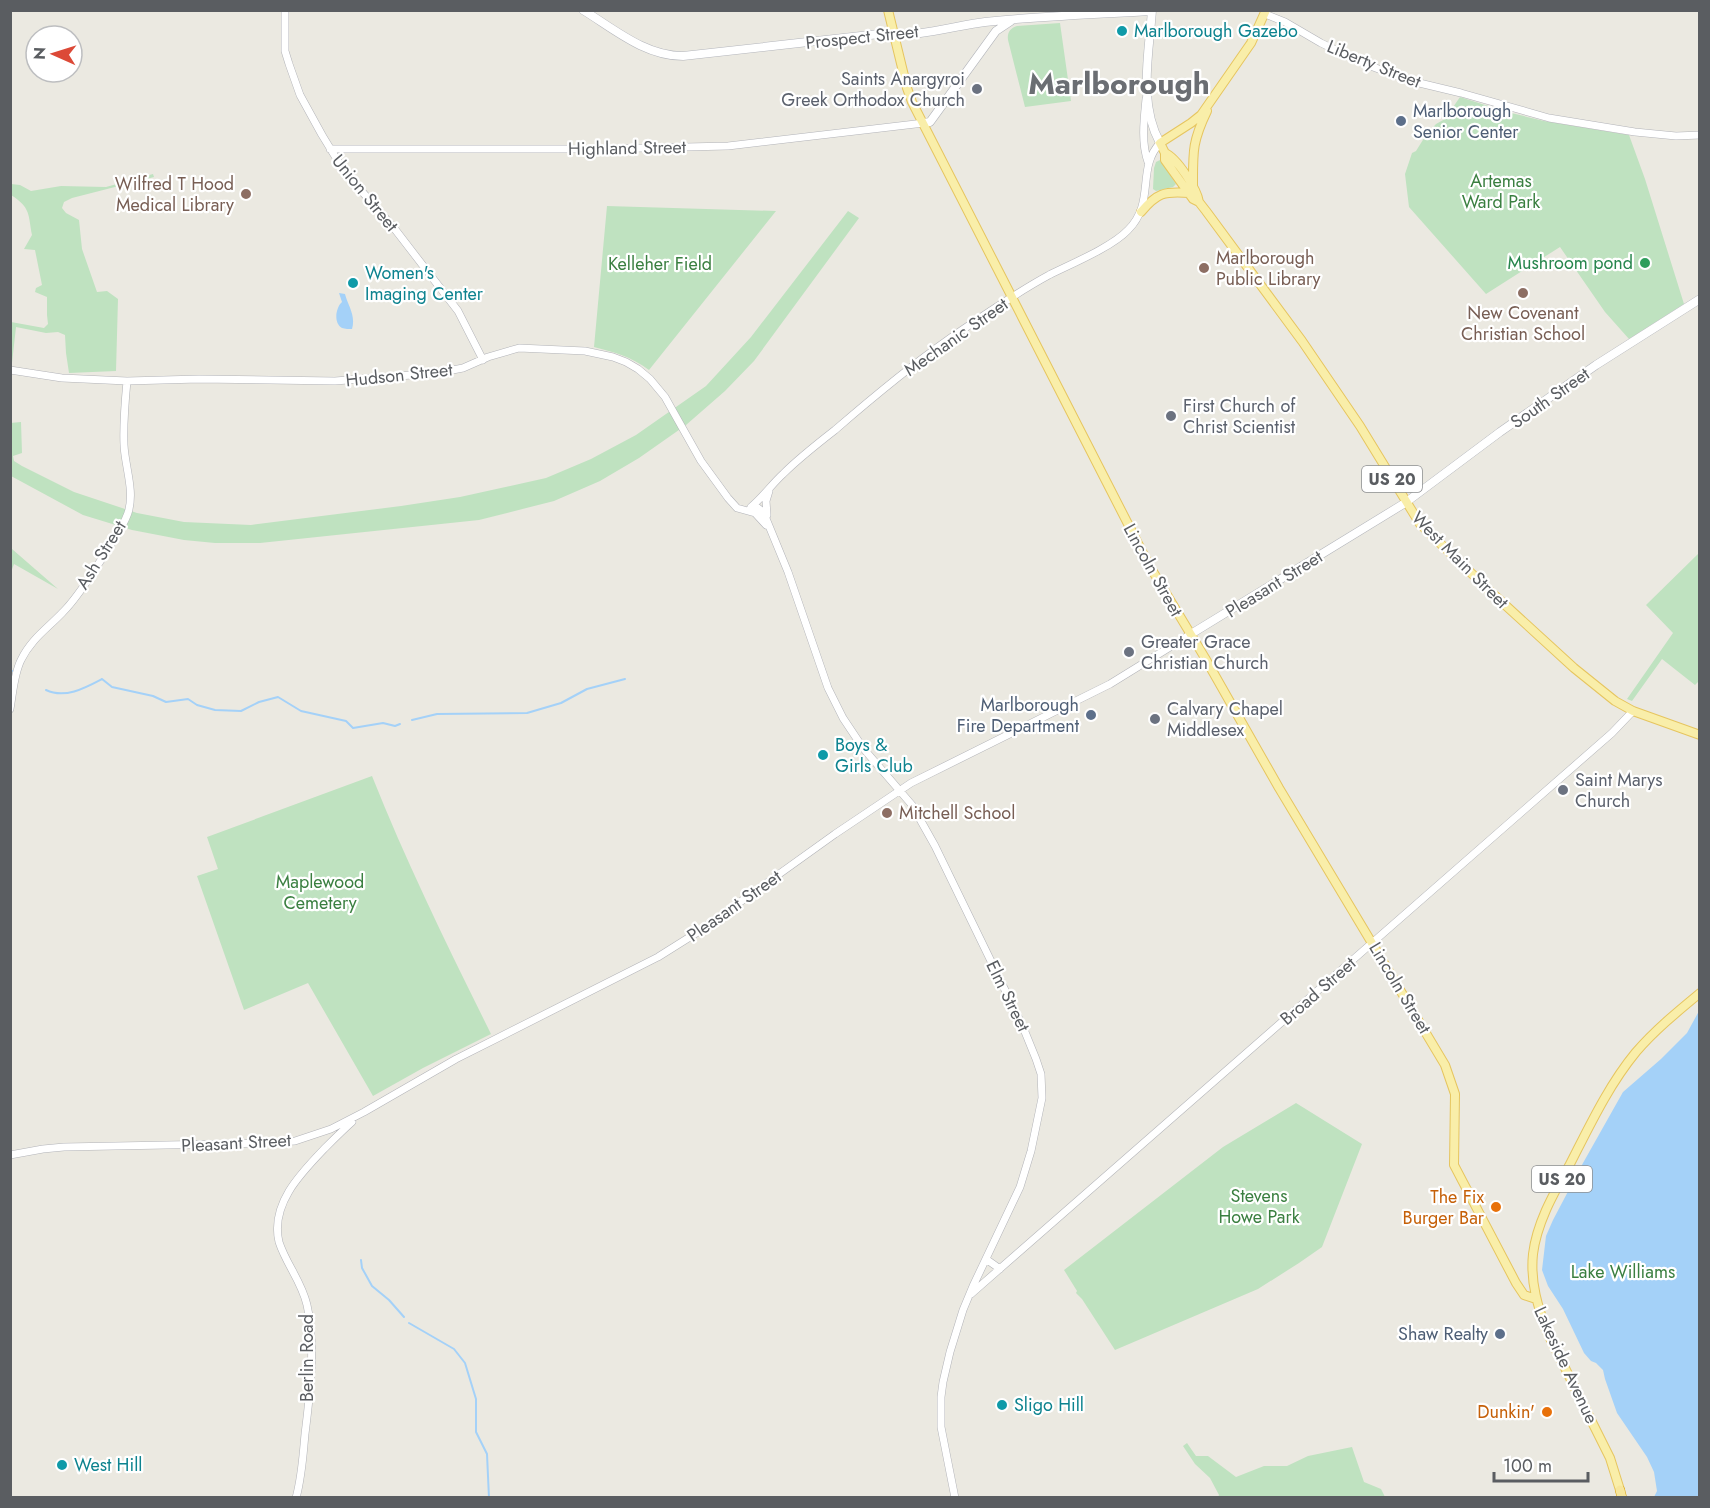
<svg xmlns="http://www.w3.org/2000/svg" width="1710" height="1508" viewBox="0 0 1710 1508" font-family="Jost,sans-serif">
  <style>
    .green { fill: #bfe2c0 }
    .water { fill: #a4d1f8 }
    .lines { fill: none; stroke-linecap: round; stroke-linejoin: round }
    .stream { stroke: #a4d1f8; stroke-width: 2 }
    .tertiary-casing { stroke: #b2b3b8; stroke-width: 8 }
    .secondary-casing { stroke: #b3b5bb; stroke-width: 9 }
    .primary-casing { stroke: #e6c55f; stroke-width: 10 }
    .trunk-casing { stroke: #dca410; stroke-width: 10 }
    .tertiary { stroke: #fff; stroke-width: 7 }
    .secondary { stroke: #fff; stroke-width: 8 }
    .primary { stroke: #f9eea9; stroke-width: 8 }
    .trunk { stroke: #f7e69c; stroke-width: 9 }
    .culture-dot { fill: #0f9aa8; stroke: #fff; stroke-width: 2 }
    .worship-dot { fill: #6b7280; stroke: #fff; stroke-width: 2 }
    .service-dot { fill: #5c6f8a; stroke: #fff; stroke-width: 2 }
    .education-dot { fill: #8d6e63; stroke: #fff; stroke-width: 2 }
    .leisure-dot { fill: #2e9e5b; stroke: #fff; stroke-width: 2 }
    .food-dot { fill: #e8710a; stroke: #fff; stroke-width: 2 }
    .labels { text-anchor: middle; stroke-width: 4.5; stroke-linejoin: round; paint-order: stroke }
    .shield { fill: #fff; stroke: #8c8e90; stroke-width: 1.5 }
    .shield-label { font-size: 16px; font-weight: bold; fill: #5a5d61 }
    .culture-label { font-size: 18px; fill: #0d838f; stroke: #fff; text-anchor: start }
    .street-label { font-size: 18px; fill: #5a5d61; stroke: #fff }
    .worship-label { font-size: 18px; fill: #5b616d; stroke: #fff; text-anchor: start }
    .service-label { font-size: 18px; fill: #4e5e75; stroke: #fff; text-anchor: end }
    .park-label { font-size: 18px; fill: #3a7f40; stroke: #fff }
    .education-label { font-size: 18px; fill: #785e54; stroke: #fff; text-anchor: start }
    .leisure-label { font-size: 18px; fill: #27864d; stroke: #fff; text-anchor: end }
    .food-label { font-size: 18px; fill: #c56008; stroke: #fff; text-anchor: end }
    .town-label { font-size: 30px; font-weight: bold; fill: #6b6e73; stroke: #fff }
  </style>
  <rect width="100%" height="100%" fill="#ebe9e1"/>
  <path class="green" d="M1060 23 1071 101 1025 107 1008 40C1007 33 1010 28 1017 26Z
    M1460 97 1507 112 1544 121 1629 135 1645 179 1684 304 1629 339 1605 312 1560 247 1486 294 1409 207 1405 174 1412 153 1416 151 1426 135 1436 124 1445 119Z
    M1160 160 1176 184 1173 187 1156 191 1153 189 1154 168 1156 162Z
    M153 174 154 177 72 198 64 202 62 208 66 213 79 220 82 249 97 292 107 291 118 299 116 371 69 373 66 353 65 335 58 332 46 333 16 327 12 363H11V322L44 328 48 324 47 315V297L35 292 36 288 42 285 35 250 24 249 32 235C28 214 31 208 11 195V184L20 185 31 191 61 186 106 187Z
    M607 206 776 211 649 370C632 357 614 352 594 347Z
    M848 211 859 218 754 361 725 391 686 425 639 458 600 481 554 501 479 520 260 543H215L184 540 132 530 83 515 11 476 10 423 21 422 22 453 13 456 14 461 22 466 74 492 137 513 184 522 251 525 401 506 460 497 546 478 591 459 636 435 706 386 751 337Z
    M11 548 12 549 58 589 14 564 11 572Z
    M1699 553V681L1695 685 1662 659 1632 701 1627 699 1673 633 1646 605Z
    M372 776C407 864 449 949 491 1034L423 1068 373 1096 308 983 244 1010 197 876 218 869 207 837Z
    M1296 1103 1362 1144 1322 1247 1299 1263 1258 1289 1115 1350 1082 1299 1076 1293 1077 1291 1064 1270 1223 1147Z
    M1187 1443 1196 1456H1208L1236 1477 1264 1466H1287L1308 1456 1352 1447 1364 1482 1381 1489 1385 1497H1218L1219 1495 1210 1478 1195 1464 1183 1446Z"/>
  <path class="water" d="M339 293 345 294C348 306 356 315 352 329 349 329 345 329 342 328 333 323 336 307 342 302Z
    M1699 1011V1497H1654L1657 1491 1654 1472 1647 1457 1617 1413 1605 1379 1603 1370 1596 1363 1591 1361 1584 1353 1563 1309 1548 1286 1542 1270 1546 1236 1553 1220 1583 1163 1623 1092 1661 1059 1687 1033Z"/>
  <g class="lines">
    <path class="stream" d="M10 670 12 671
      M46 690C65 699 85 688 102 679L112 687 153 696 166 702 188 699 197 705 215 710 241 711 259 702 278 697 301 711 346 721 353 728 383 723 395 726 400 724
      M412 720 437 714 527 713 561 703 587 689 625 679
      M361 1260 362 1268 372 1286 389 1300 404 1317
      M409 1323 454 1349 465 1363 476 1399V1432L487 1454 489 1498"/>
    <defs>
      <path id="tertiary" d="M285 10V51L289 64 300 95 322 135 344 171 394 228 458 311 483 360
        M1265 14 1285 22 1321 43 1365 64 1411 81 1461 93 1549 118 1635 132 1676 136 1700 135
        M1146 99C1144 119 1141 143 1148 162
        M330 149H602L728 146 924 123
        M10 370 62 378 127 381 199 379 335 381 437 373 463 368 488 357 519 348 585 351 613 357 626 362 638 369 650 379 665 397 701 461 728 498 737 508 755 513 766 525
        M754 505 762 511 765 516 788 572 828 688 843 718 863 748 912 805 935 846 1023 1027 1036 1059 1041 1074 1042 1098 1031 1151 1020 1187 973 1286 963 1310 950 1352 943 1382 941 1397V1427L955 1498
        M751 507C763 497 772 484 783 474 799 458 817 444 835 430 872 398 909 367 949 339 981 317 1014 294 1049 275 1071 264 1112 247 1128 230 1156 202 1136 169 1160 143
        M767 515 766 501 769 491
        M10 709C13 692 14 674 21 660 31 639 48 628 63 612 78 597 89 578 101 560 110 545 122 530 128 513 135 491 125 467 124 445 123 423 125 402 127 381
        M10 1155 43 1149 64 1147 264 1143 295 1141 331 1129 364 1112 456 1059 658 957 701 930 835 834 911 783 1110 684 1191 634
        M986 1259 1000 1269
        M971 1294 1612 733 1633 711
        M296 1498C302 1476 303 1455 305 1434 310 1394 316 1344 307 1305 302 1282 286 1264 279 1242 270 1204 301 1173 325 1148 334 1139 343 1130 352 1122"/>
      <path id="secondary" d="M583 10C614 29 645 56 683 56L888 33C912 39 958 25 985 22 1040 16 1096 14 1152 11
        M1152 10C1149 54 1138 103 1160 143
        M924 123 930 122 996 31 1011 21
        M1191 634 1405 503 1500 432 1596 365 1700 299"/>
      <path id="primary" d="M888 10 907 88 912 102 1149 565 1205 658 1279 788 1445 1065 1455 1094 1454 1165 1516 1283 1524 1295 1536 1299
        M1266 10 1251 43 1201 115 1191 123 1160 143 1165 153V160L1193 199 1199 202 1206 211 1302 341 1360 426 1420 524 1492 593 1574 668 1615 701 1633 711 1700 735
        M1165 153C1177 158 1197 189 1199 202
        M1193 186C1193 152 1192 142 1207 111
        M1141 212C1157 193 1164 191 1189 193
        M1620 1490 1610 1458 1548 1334C1538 1308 1530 1282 1533 1254 1537 1222 1554 1193 1569 1166 1589 1127 1608 1086 1636 1052 1655 1030 1677 1012 1700 993"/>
      <path id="trunk" d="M1620 1490 1622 1498"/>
    </defs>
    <use href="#tertiary" class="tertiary-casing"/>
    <use href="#secondary" class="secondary-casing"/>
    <use href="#primary" class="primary-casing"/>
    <use href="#trunk" class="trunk-casing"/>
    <use href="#tertiary" class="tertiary"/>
    <use href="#secondary" class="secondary"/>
    <use href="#primary" class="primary"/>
    <use href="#trunk" class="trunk"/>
  </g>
  <g class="culture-dot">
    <circle cx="1122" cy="31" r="6"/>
    <circle cx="353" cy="283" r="6"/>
    <circle cx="823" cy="755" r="6"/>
    <circle cx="1002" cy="1405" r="6"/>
    <circle cx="62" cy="1465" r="6"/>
  </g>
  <g class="worship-dot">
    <circle cx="977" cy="89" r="6"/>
    <circle cx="1171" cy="416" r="6"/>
    <circle cx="1129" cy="652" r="6"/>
    <circle cx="1155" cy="719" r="6"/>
    <circle cx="1563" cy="790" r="6"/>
  </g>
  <g class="service-dot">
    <circle cx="1401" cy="121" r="6"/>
    <circle cx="1091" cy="715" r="6"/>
    <circle cx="1500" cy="1334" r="6"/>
  </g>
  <g class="education-dot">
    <circle cx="246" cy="194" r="6"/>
    <circle cx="1204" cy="268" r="6"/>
    <circle cx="1523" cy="293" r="6"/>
    <circle cx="887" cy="813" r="6"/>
  </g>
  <circle class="leisure-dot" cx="1645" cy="263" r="6"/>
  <g class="food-dot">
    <circle cx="1496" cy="1207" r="6"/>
    <circle cx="1547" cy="1412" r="6"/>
  </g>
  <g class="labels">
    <g class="shield">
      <rect x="1362" y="466" width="60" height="26" rx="4.5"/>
      <rect x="1532" y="1166" width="60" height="26" rx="4.5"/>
    </g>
    <g class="shield-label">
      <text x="1392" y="485">US 20</text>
      <text x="1562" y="1185">US 20</text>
    </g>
    <g class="culture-label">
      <text x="1134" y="37">Marlborough Gazebo</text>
      <text x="365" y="279">Women's<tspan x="365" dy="21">Imaging Center</tspan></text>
      <text x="835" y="751">Boys &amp;<tspan x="835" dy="21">Girls Club</tspan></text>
      <text x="1014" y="1411">Sligo Hill</text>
      <text x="74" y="1471">West Hill</text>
    </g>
    <g class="street-label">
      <text transform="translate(862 37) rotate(-6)" y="6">Prospect Street</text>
      <text transform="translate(1374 64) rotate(22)" y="6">Liberty Street</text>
      <text transform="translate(627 148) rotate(-1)" y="6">Highland Street</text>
      <text transform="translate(365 193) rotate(51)" y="6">Union Street</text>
      <text transform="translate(956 337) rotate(-35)" y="6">Mechanic Street</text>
      <text transform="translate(399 375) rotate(-6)" y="6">Hudson Street</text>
      <text transform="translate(1550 398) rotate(-35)" y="6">South Street</text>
      <text transform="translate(101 555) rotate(-58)" y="6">Ash Street</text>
      <text transform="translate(1460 560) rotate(45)" y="6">West Main Street</text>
      <text transform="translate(1153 570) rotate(61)" y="6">Lincoln Street</text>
      <text transform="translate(1274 584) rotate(-32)" y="6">Pleasant Street</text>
      <text transform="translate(734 906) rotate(-35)" y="6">Pleasant Street</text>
      <text transform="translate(1400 988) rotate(59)" y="6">Lincoln Street</text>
      <text transform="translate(1318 991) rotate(-41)" y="6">Broad Street</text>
      <text transform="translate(1008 996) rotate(64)" y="6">Elm Street</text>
      <text transform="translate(236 1143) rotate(-3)" y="6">Pleasant Street</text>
      <text transform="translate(307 1358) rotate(-90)" y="6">Berlin Road</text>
      <text transform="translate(1566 1365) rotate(65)" y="6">Lakeside Avenue</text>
    </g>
    <g class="worship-label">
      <text x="965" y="85" text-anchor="end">Saints Anargyroi<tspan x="965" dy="21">Greek Orthodox Church</tspan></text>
      <text x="1183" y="412">First Church of<tspan x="1183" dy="21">Christ Scientist</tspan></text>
      <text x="1141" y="648">Greater Grace<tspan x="1141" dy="21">Christian Church</tspan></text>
      <text x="1167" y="715">Calvary Chapel<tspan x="1167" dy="21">Middlesex</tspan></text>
      <text x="1575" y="786">Saint Marys<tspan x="1575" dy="21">Church</tspan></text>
    </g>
    <g class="service-label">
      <text x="1413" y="117" text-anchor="start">Marlborough<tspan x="1413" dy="21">Senior Center</tspan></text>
      <text x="1079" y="711">Marlborough<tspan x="1079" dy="21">Fire Department</tspan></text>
      <text x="1488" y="1340">Shaw Realty</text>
    </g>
    <g class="park-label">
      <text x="1501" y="187">Artemas<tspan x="1501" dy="21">Ward Park</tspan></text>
      <text x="660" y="270">Kelleher Field</text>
      <text x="320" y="888">Maplewood<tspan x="320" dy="21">Cemetery</tspan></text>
      <text x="1259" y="1202">Stevens<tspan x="1259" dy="21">Howe Park</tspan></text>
      <text x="1623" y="1278">Lake Williams</text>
    </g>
    <g class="education-label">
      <text x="234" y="190" text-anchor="end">Wilfred T Hood<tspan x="234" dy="21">Medical Library</tspan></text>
      <text x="1216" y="264">Marlborough<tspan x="1216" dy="21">Public Library</tspan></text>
      <text x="1523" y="319" text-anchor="middle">New Covenant<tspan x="1523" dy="21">Christian School</tspan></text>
      <text x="899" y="819">Mitchell School</text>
    </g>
    <g class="leisure-label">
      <text x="1633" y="269">Mushroom pond</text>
    </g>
    <g class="food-label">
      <text x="1484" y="1203">The Fix<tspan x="1484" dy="21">Burger Bar</tspan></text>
      <text x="1535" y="1418">Dunkin'</text>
    </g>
    <g class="town-label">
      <text x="1119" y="94">Marlborough</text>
    </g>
  </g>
  <rect width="1710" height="1508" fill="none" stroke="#5a5d61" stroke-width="24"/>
  <g transform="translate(54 54) rotate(273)"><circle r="28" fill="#ffffff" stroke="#bdbec0" stroke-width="1.5"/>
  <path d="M0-4.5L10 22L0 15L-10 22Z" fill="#dc4937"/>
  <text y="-9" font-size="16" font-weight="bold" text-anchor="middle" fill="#5a5d61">N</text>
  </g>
  <path d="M1494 1472v9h94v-9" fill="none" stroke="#5a5d61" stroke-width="3"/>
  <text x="1503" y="1472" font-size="18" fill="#5a5d61" stroke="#ffffff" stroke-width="4.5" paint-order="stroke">100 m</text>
</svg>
